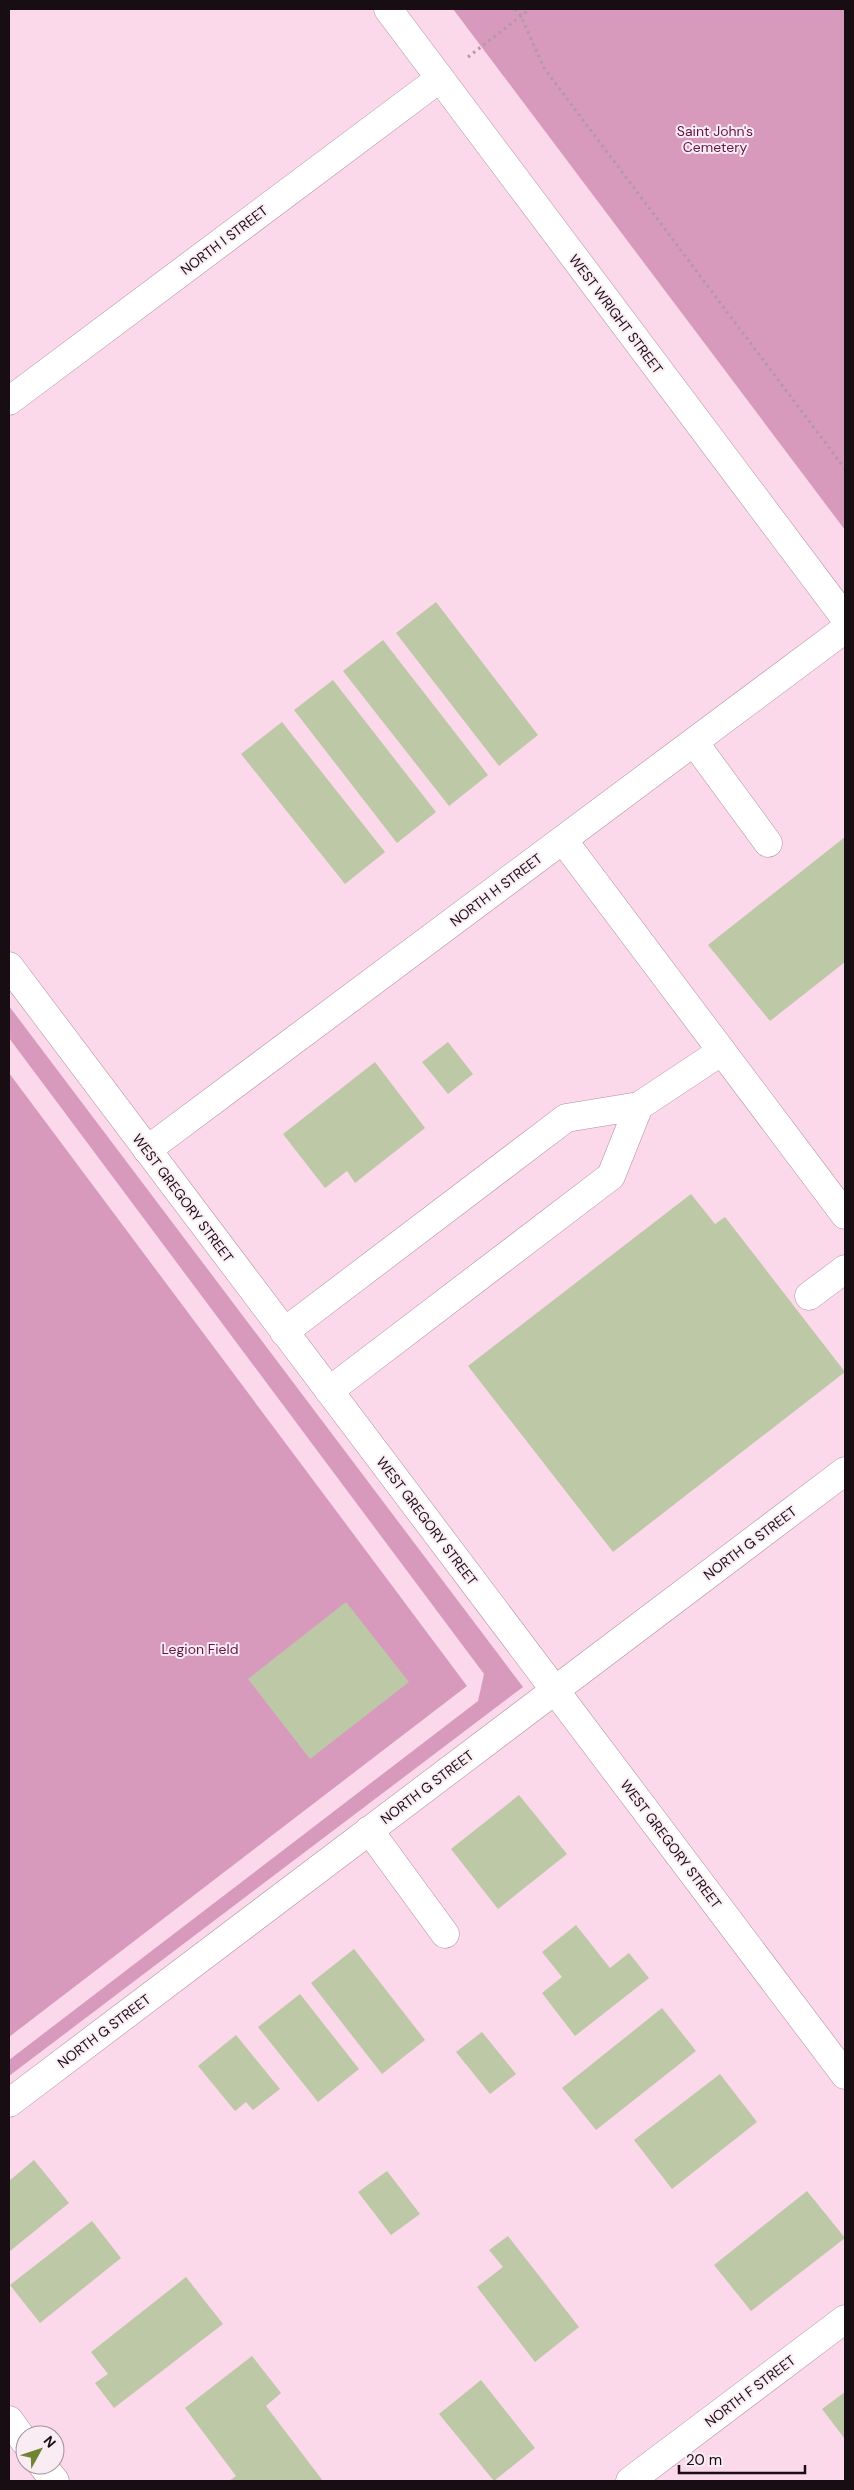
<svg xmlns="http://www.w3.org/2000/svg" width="854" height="2490" viewBox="0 0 854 2490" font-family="'DM Sans',sans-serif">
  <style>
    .green { fill: #d79abc }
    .building { fill: #bdc8a7 }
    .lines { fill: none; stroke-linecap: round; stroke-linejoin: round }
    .minor-casing { stroke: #af8fa0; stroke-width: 29 }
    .path { stroke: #b398a6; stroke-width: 3; stroke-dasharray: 2.5 4; stroke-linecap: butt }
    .minor { stroke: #fff; stroke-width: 28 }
    .labels { text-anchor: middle; stroke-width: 4; stroke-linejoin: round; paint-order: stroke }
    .park-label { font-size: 14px; fill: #631348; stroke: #faecf3 }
    .street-label { font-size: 14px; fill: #180d13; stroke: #faecf3 }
  </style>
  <rect width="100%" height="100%" fill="#fbd8ea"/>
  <path class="green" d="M453 9H845V530Z
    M9 1006 523 1687 9 2076V2060L478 1701 484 1674 9 1038Z
    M9 1073 467 1686 9 2037Z"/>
  <path class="building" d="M436 602 538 735 499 766 396 633Z
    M383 640 488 775 449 806 343 671Z
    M333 680 436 812 397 843 294 710Z
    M282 722 385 852 345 884 241 754Z
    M845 837V962L770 1021 708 945Z
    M448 1042 473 1074 448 1094 422 1062Z
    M375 1062 425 1128 355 1183 347 1171 325 1188 283 1134Z
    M691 1194 715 1224 725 1217 845 1372 613 1552 468 1366Z
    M346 1602 409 1682 310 1759 248 1679Z
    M519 1795 567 1854 498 1909 451 1849Z
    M576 1925 610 1968 629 1953 649 1978 575 2036 542 1993 562 1977 542 1952Z
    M354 1949 425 2040 382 2074 311 1983Z
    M300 1994 359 2069 318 2102 258 2027Z
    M662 2008 696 2051 596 2130 562 2088Z
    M482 2032 516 2074 490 2094 456 2052Z
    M236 2035 280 2089 253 2110 246 2102 235 2111 198 2066Z
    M720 2074 757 2122 672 2189 634 2140Z
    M34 2160 69 2203 9 2252V2181Z
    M387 2171 420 2214 391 2235 358 2192Z
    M807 2191 845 2238 751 2311 714 2265Z
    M92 2221 121 2258 40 2323 10 2285Z
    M508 2236 579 2327 535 2362 477 2287 503 2267 489 2250Z
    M186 2277 223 2324 114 2408 95 2383 108 2374 91 2352Z
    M252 2356 281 2393 266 2406 323 2481H229L236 2476 185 2408Z
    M481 2380 535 2448 494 2481 439 2414Z
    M845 2392V2439L822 2409Z"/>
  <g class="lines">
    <defs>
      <path id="minor" d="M388 9 845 618
        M9 401 439 79
        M694 742 768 843
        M563 840 845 1215
        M9 966 845 2075
        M147 1150 845 629
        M809 1296 845 1269
        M284 1332 566 1118 639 1106 722 1051
        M329 1391 611 1176 639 1106
        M369 1830 445 1934
        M9 2103 845 1471
        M9 2420 25 2442
        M42 2465 55 2481
        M630 2481 845 2319"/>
    </defs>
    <use href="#minor" class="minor-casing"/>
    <path class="path" d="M515 9 521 16 544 68 845 469
      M468 57 530 9"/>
    <use href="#minor" class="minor"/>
  </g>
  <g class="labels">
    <g class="park-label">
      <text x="715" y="136">Saint John's<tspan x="715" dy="16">Cemetery</tspan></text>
      <text x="200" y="1654">Legion Field</text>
    </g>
    <g class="street-label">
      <text transform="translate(224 240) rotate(-37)" y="5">NORTH I STREET</text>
      <text transform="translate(616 314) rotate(53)" y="5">WEST WRIGHT STREET</text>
      <text transform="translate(496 890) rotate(-37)" y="5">NORTH H STREET</text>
      <text transform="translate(183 1198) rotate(53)" y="5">WEST GREGORY STREET</text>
      <text transform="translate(427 1521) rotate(53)" y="5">WEST GREGORY STREET</text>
      <text transform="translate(750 1543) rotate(-37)" y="5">NORTH G STREET</text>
      <text transform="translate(427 1787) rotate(-37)" y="5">NORTH G STREET</text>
      <text transform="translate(671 1844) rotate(53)" y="5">WEST GREGORY STREET</text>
      <text transform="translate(104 2031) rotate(-37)" y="5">NORTH G STREET</text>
      <text transform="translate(750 2391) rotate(-37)" y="5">NORTH F STREET</text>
    </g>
  </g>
  <rect width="854" height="2490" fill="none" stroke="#180d13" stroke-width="20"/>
  <g transform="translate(40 2450) rotate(50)"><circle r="24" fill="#faecf3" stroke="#a09399"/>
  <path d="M0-4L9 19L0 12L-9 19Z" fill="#718434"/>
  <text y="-8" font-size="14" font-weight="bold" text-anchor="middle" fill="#180d13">N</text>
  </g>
  <path d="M679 2465v8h126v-8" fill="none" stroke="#180d13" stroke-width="2.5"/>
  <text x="686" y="2465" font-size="15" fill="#180d13" stroke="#faecf3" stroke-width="4" paint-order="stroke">20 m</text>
</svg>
